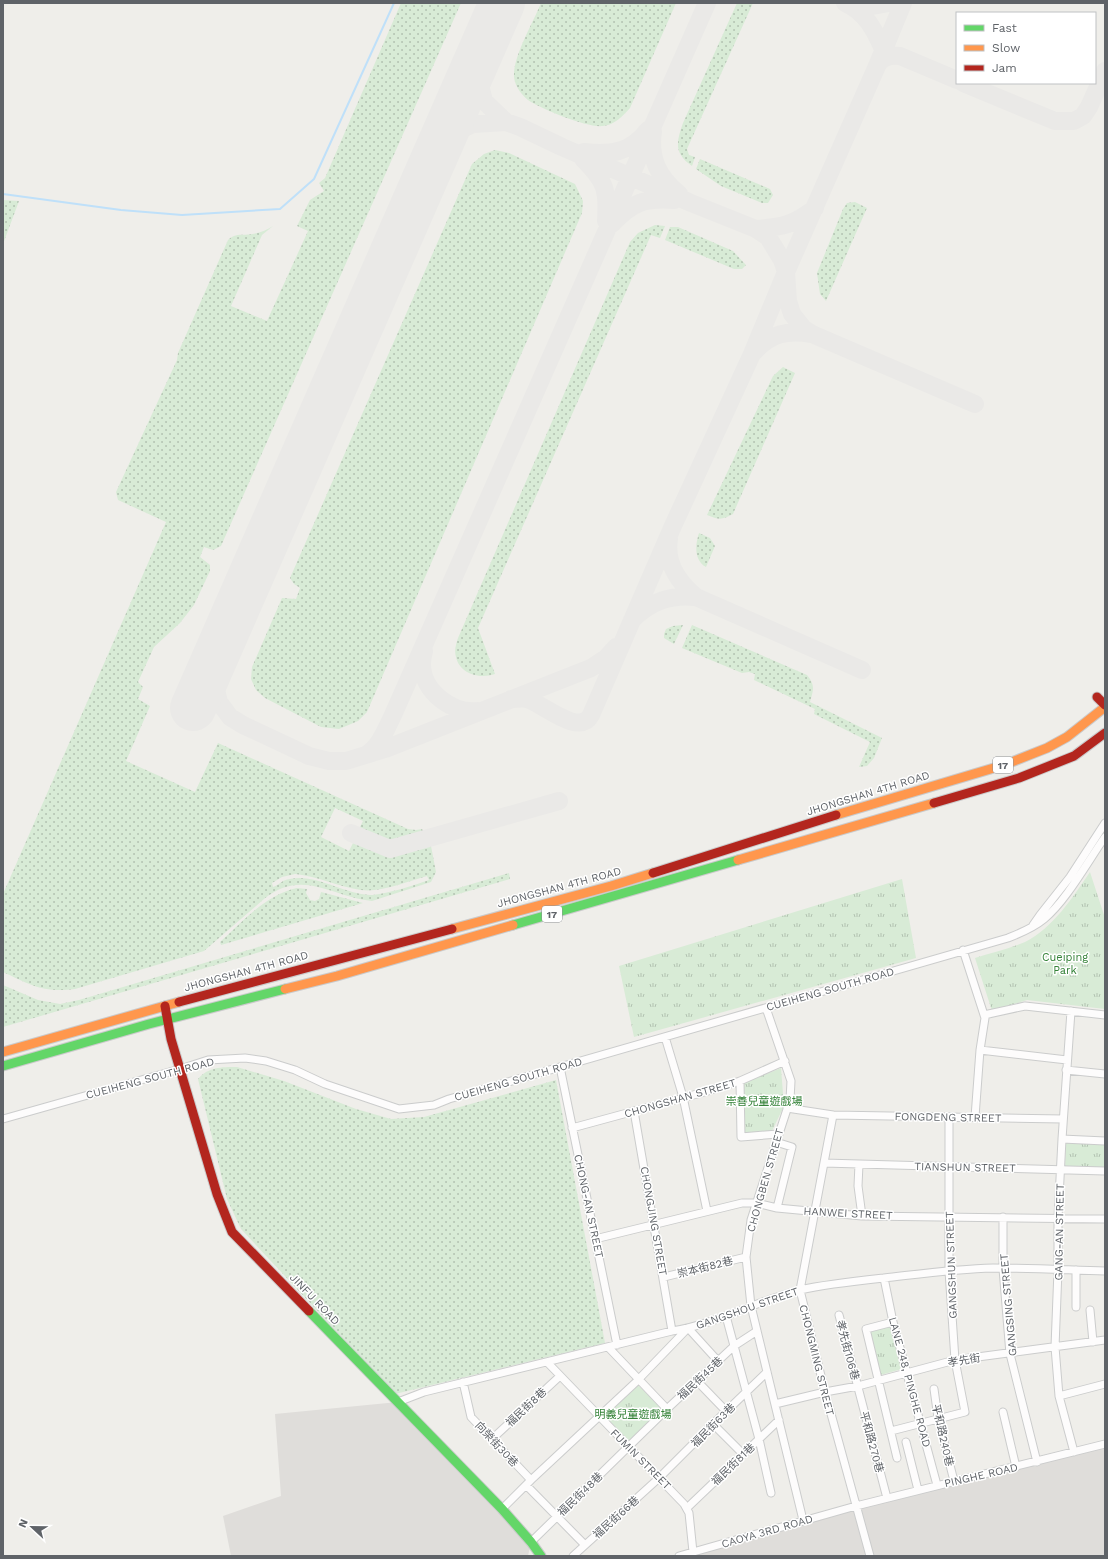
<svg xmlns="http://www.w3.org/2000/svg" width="1108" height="1559" viewBox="0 0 1108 1559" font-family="'Work Sans','Noto Sans TC',sans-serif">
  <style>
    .industrial { fill: #dfddda }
    .grass { fill: url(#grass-dots); fill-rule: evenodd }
    .park { fill: url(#park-tufts) }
    .garden { fill: #d8ebd6 }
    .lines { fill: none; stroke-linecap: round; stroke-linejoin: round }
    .stream { stroke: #bfe0f9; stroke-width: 2 }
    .taxiway { stroke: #eae9e7; stroke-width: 18 }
    .runway { stroke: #eae9e7; stroke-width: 46 }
    .street-casing { stroke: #cbcccc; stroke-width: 9 }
    .fast-casing { stroke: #cacacb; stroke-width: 11 }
    .slow-casing { stroke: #cacacb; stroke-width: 11 }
    .jam-casing { stroke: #cacacb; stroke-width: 11 }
    .street { stroke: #fdfcfc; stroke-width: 7 }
    .fast { stroke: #63d668; stroke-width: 9 }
    .slow { stroke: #ff974d; stroke-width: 9 }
    .jam { stroke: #b3261e; stroke-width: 9 }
    .labels { text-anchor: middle; stroke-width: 3; stroke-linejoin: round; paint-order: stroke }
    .shield { fill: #fff; stroke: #8f9295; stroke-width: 1 }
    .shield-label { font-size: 10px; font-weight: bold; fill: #5f6368 }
    .street-label { font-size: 11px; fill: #5f6368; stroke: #fff }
    .park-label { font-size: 11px; fill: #348238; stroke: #fff }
  </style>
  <defs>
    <pattern id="grass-dots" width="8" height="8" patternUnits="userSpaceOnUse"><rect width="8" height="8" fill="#d8ebd6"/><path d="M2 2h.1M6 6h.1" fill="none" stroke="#b2c2b1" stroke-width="1.8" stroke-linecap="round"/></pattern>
    <pattern id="park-tufts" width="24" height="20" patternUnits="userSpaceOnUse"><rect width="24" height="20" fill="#d8ebd6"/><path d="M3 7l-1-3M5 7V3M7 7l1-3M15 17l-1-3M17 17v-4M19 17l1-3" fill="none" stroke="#b2c2b1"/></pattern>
  </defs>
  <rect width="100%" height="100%" fill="#efeeea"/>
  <path class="industrial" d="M398 1402 531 1542 528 1556H231L223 1516 281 1496 275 1414Z
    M1105 1444V1556H678Z"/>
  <path class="grass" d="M401 3H461L221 546 213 550 204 547 200 557 210 565V571L194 605 180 623 154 647 138 682 143 687 138 699 150 706 126 761 195 792 218 743 408 829 416 830 422 829 425 834 389 844 358 831 363 821 335 808 321 837 349 851 354 841 389 854 428 843 431 846 436 872 431 882 372 901C331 897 303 868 264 899L204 951 75 989C43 993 31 985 3 972V894L166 522 118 500 116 492 177 360 178 353 228 240C236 232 243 236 252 234 260 233 267 230 273 226L262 235 231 306 267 321 308 231 297 226 310 200 324 191 319 183 325 178ZM295 874C318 876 339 887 361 890 381 893 408 881 427 876L429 880C415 885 384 895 370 895 341 894 312 870 283 881 280 883 276 886 273 887L272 883 282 877Z
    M541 3H676L630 108C623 116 614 125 603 126 587 128 545 110 531 102 523 97 515 87 514 77 513 56 533 23 541 3Z
    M737 3H753L687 149 689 155 695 157 692 166C674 153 676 143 683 123Z
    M495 150 509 153 575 184 583 201 582 213 367 712 358 721 339 729 321 727 265 698 256 690 251 679 252 667 282 598 296 599 300 588 294 584 290 578 472 164 484 154Z
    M700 159 770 189 773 195 768 203H762L721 186 696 169Z
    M3 200 19 201 3 244Z
    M855 202 867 208 826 301 820 294 817 273 843 209 847 203Z
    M655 225 665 226 660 238 651 235 478 628 495 674C481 679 460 675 456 657 454 651 456 644 458 638L630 242 638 233Z
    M670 227H678L733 251 746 265 742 269H734L665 240Z
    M783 367 795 373 733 514C722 520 719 520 707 515L773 376Z
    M699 533 710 538 715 546 706 567C694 560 695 545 699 533Z
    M683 625 674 644 664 638V634L666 629 673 626Z
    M692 625 807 675C816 686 813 690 810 702L882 738 874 758 867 766 859 767 870 742 814 714 815 709 754 680 755 674 749 672 742 673 682 648Z
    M509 873 510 879 3 1027V985L38 1000 60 1004 79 1000Z
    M297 888 307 889 306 893 310 900 315 901 319 899 321 892 363 903 221 945 220 942C244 921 265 895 297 888Z
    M237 1067 284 1081 356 1109 391 1119 424 1117 556 1080 605 1343 395 1394 241 1229 227 1199 198 1079C208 1067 221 1067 237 1067Z"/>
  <path class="park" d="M1090 872 1105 918V1009L1027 1000 992 1011 975 958C991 953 1009 949 1025 942 1053 928 1073 897 1090 872Z
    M902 879 916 958 634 1037 619 966Z
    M781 1068 784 1106 772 1131 743 1133 744 1083Z
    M1066 1141 1105 1143V1170L1065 1168Z
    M890 1324 902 1369 877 1376 866 1330Z
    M637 1384 663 1411 629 1444 603 1417Z"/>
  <path class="garden" d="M641 1388 662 1410 649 1422 628 1401Z"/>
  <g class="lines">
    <path class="stream" d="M3 194 121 210 182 215 280 209 314 179 394 3"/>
    <path class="taxiway" d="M845 3C866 12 875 31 884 51
      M854 7 872 6 889 3
      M480 53 478 77 484 101 506 122
      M877 66C881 57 890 55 900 56L957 80
      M963 83 1055 121H1074L1083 116 1089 107 1105 71
      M653 131C649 158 658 177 679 194
      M437 151 453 133 473 124 506 122 520 127 562 147 691 203 756 229 768 237 782 260 786 272 788 301 792 314 804 329 812 334
      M584 152C611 155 630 153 648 130
      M583 159C606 182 608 190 606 221
      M612 224C632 202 645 198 674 200
      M756 229C783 227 793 225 815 208
      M754 352C771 333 787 330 812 334L975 404
      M669 539C665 562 678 582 696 597
      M632 620C650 602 670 594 696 597L862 670
      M218 650 214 682 219 702 230 717 243 725 309 756 329 761H346L385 749 591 668 606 658 616 647
      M424 651C423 655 422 660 422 664 422 691 452 714 478 711
      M511 699C516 699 522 698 527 699 543 704 579 737 591 715L672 528 752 354 786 272 877 66 903 3
      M366 755C380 746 385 731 393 715L707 3
      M351 833 390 849 559 801"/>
    <path class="runway" d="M193 708 502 3"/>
    <defs>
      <path id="street" d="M1033 925 1040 915 1070 877 1105 823
        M963 950 985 1018 980 1050 975 1117
        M766 1008 791 1081 790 1100 751 1220 746 1257 751 1306 803 1520
        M1071 1011 1062 1139 1058 1218V1270L1055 1347 1059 1396 1074 1452
        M984 1015 1025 1006 1105 1015
        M665 1037 683 1097 707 1211
        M980 1050 1067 1060
        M560 1067 617 1345
        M1066 1070 1105 1074
        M740 1081 741 1137 778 1134
        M787 1108 833 1115 1063 1119
        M634 1111 672 1331
        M833 1115 800 1290 825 1392 870 1556
        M3 1119 180 1069 208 1060 245 1058 266 1061 295 1070 325 1084 399 1109 434 1105 449 1099 1008 938C1021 933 1033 928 1044 919 1066 901 1088 861 1105 837
        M572 1128 708 1091 740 1081 785 1061
        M1062 1139 1105 1141
        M776 1142 792 1147 777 1208
        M824 1163 1105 1171
        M859 1164 858 1186 862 1216
        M1003 1217V1269L1010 1354 1037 1462
        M595 1239 742 1203H756L777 1208 862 1216 1105 1219
        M1076 1270V1307
        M664 1277 746 1257
        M884 1278 893 1322 937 1485
        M1090 1310 1093 1342
        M839 1315 887 1498
        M726 1316 759 1439 771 1493
        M893 1322 866 1329 897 1458
        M608 1347 667 1409
        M547 1362 684 1504 689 1513 693 1552
        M697 1381 726 1411
        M463 1382 471 1417 531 1480
        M934 1389 938 1418 954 1481
        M1059 1396 1105 1384
        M398 1402 424 1392 672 1331C717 1324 756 1301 800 1290 827 1284 856 1281 884 1278 920 1274 956 1269 993 1268 1030 1268 1068 1270 1105 1271
        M775 1404 825 1392 858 1386 955 1360 1105 1340
        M1003 1412 1016 1467
        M713 1424 743 1454
        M891 1431 965 1412 955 1360 949 1271V1117
        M492 1439 560 1376
        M906 1442 918 1490
        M526 1485 585 1545
        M687 1508 779 1420
        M502 1509 531 1480 636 1382 688 1328 718 1361
        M531 1542 667 1409 734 1346 757 1331
        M573 1556 659 1478 713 1424 767 1372
        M679 1556 856 1506 1105 1444"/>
      <path id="fast" d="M513 925 738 860
        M3 1066 149 1024 285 989
        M309 1311 502 1509 531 1542 541 1556"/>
      <path id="slow" d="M836 815 1004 765 1047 748 1067 737 1105 707
        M738 860 934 803
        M452 929 611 886 653 873
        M285 989 337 976 513 925
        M3 1052 179 1002"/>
      <path id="jam" d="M1097 697 1105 705
        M934 803 1019 778 1074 756 1105 733
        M653 873 836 815
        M179 1002 452 929
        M165 1006 171 1039 217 1194 232 1232 309 1311"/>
    </defs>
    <use href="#street" class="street-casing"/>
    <use href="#fast" class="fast-casing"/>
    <use href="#slow" class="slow-casing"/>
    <use href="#jam" class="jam-casing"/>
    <use href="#street" class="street"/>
    <use href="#fast" class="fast"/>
    <use href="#slow" class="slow"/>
    <use href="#jam" class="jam"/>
  </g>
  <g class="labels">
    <g class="shield">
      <rect x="993" y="757" width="20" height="16" rx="3"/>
      <rect x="542" y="906" width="20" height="16" rx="3"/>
    </g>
    <g class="shield-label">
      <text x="1003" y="769">17</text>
      <text x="552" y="918">17</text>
    </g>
    <g class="street-label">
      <text transform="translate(868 793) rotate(-17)" y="4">JHONGSHAN 4TH ROAD</text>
      <text transform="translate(559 887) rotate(-15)" y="4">JHONGSHAN 4TH ROAD</text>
      <text transform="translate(246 971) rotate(-15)" y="4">JHONGSHAN 4TH ROAD</text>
      <text transform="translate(830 989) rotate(-16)" y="4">CUEIHENG SOUTH ROAD</text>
      <text transform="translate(150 1078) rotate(-15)" y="4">CUEIHENG SOUTH ROAD</text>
      <text transform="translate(518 1079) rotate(-16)" y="4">CUEIHENG SOUTH ROAD</text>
      <text transform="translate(680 1098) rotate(-16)" y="4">CHONGSHAN STREET</text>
      <text transform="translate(948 1117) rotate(1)" y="4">FONGDENG STREET</text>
      <text transform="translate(965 1167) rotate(1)" y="4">TIANSHUN STREET</text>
      <text transform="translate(765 1180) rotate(-74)" y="4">CHONGBEN STREET</text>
      <text transform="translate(589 1206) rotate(78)" y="4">CHONG-AN STREET</text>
      <text transform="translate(848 1213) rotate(3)" y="4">HANWEI STREET</text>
      <text transform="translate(654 1221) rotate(80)" y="4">CHONGJING STREET</text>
      <text transform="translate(1059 1232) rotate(-89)" y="4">GANG-AN STREET</text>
      <text transform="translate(951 1265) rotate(-92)" y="4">GANGSHUN STREET</text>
      <text transform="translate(705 1267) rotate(-14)" y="4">崇本街82巷</text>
      <text transform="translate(315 1299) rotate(46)" y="4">JINFU ROAD</text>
      <text transform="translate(1008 1305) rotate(-95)" y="4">GANGSING STREET</text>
      <text transform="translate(747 1308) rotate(-19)" y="4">GANGSHOU STREET</text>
      <text transform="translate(848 1350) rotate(75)" y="4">孝先街106巷</text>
      <text transform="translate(817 1360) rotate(76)" y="4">CHONGMING STREET</text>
      <text transform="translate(964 1360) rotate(-9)" y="4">孝先街</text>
      <text transform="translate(700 1378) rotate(-43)" y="4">福民街45巷</text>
      <text transform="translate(910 1382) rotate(75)" y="4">LANE 248, PINGHE ROAD</text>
      <text transform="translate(526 1407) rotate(-43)" y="4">福民街8巷</text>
      <text transform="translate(713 1425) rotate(-45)" y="4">福民街63巷</text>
      <text transform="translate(943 1435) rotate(77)" y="4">平和路240巷</text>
      <text transform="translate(872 1442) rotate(75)" y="4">平和路270巷</text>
      <text transform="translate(497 1444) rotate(47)" y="4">向榮街30巷</text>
      <text transform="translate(641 1459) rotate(45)" y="4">FUMIN STREET</text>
      <text transform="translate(733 1464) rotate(-44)" y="4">福民街81巷</text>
      <text transform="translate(981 1475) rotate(-13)" y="4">PINGHE ROAD</text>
      <text transform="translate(580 1494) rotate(-44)" y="4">福民街48巷</text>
      <text transform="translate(616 1517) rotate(-42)" y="4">福民街66巷</text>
      <text transform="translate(767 1531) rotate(-16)" y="4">CAOYA 3RD ROAD</text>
    </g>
    <g class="park-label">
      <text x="1065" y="961">Cueiping<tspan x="1065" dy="13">Park</tspan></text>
      <text x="764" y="1105">崇善兒童遊戲場</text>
      <text x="633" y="1418">明義兒童遊戲場</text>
    </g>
  </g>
  <rect width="1108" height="1559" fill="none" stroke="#5f6368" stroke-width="8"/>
  <rect x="956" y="12" width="140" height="72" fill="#ffffff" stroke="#bfc1c3"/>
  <rect x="964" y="25" width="20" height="6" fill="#63d668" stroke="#bfc1c3"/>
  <text x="992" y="32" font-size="12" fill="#5f6368">Fast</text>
  <rect x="964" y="45" width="20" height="6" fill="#ff974d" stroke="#bfc1c3"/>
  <text x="992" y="52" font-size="12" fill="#5f6368">Slow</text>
  <rect x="964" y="65" width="20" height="6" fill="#b3261e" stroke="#bfc1c3"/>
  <text x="992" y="72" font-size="12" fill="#5f6368">Jam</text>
  <g transform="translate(32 1527) rotate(292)" stroke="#ffffff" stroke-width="3" paint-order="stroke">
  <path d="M0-3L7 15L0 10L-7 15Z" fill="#5f6368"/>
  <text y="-6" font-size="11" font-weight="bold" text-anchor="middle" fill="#5f6368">N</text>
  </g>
</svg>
